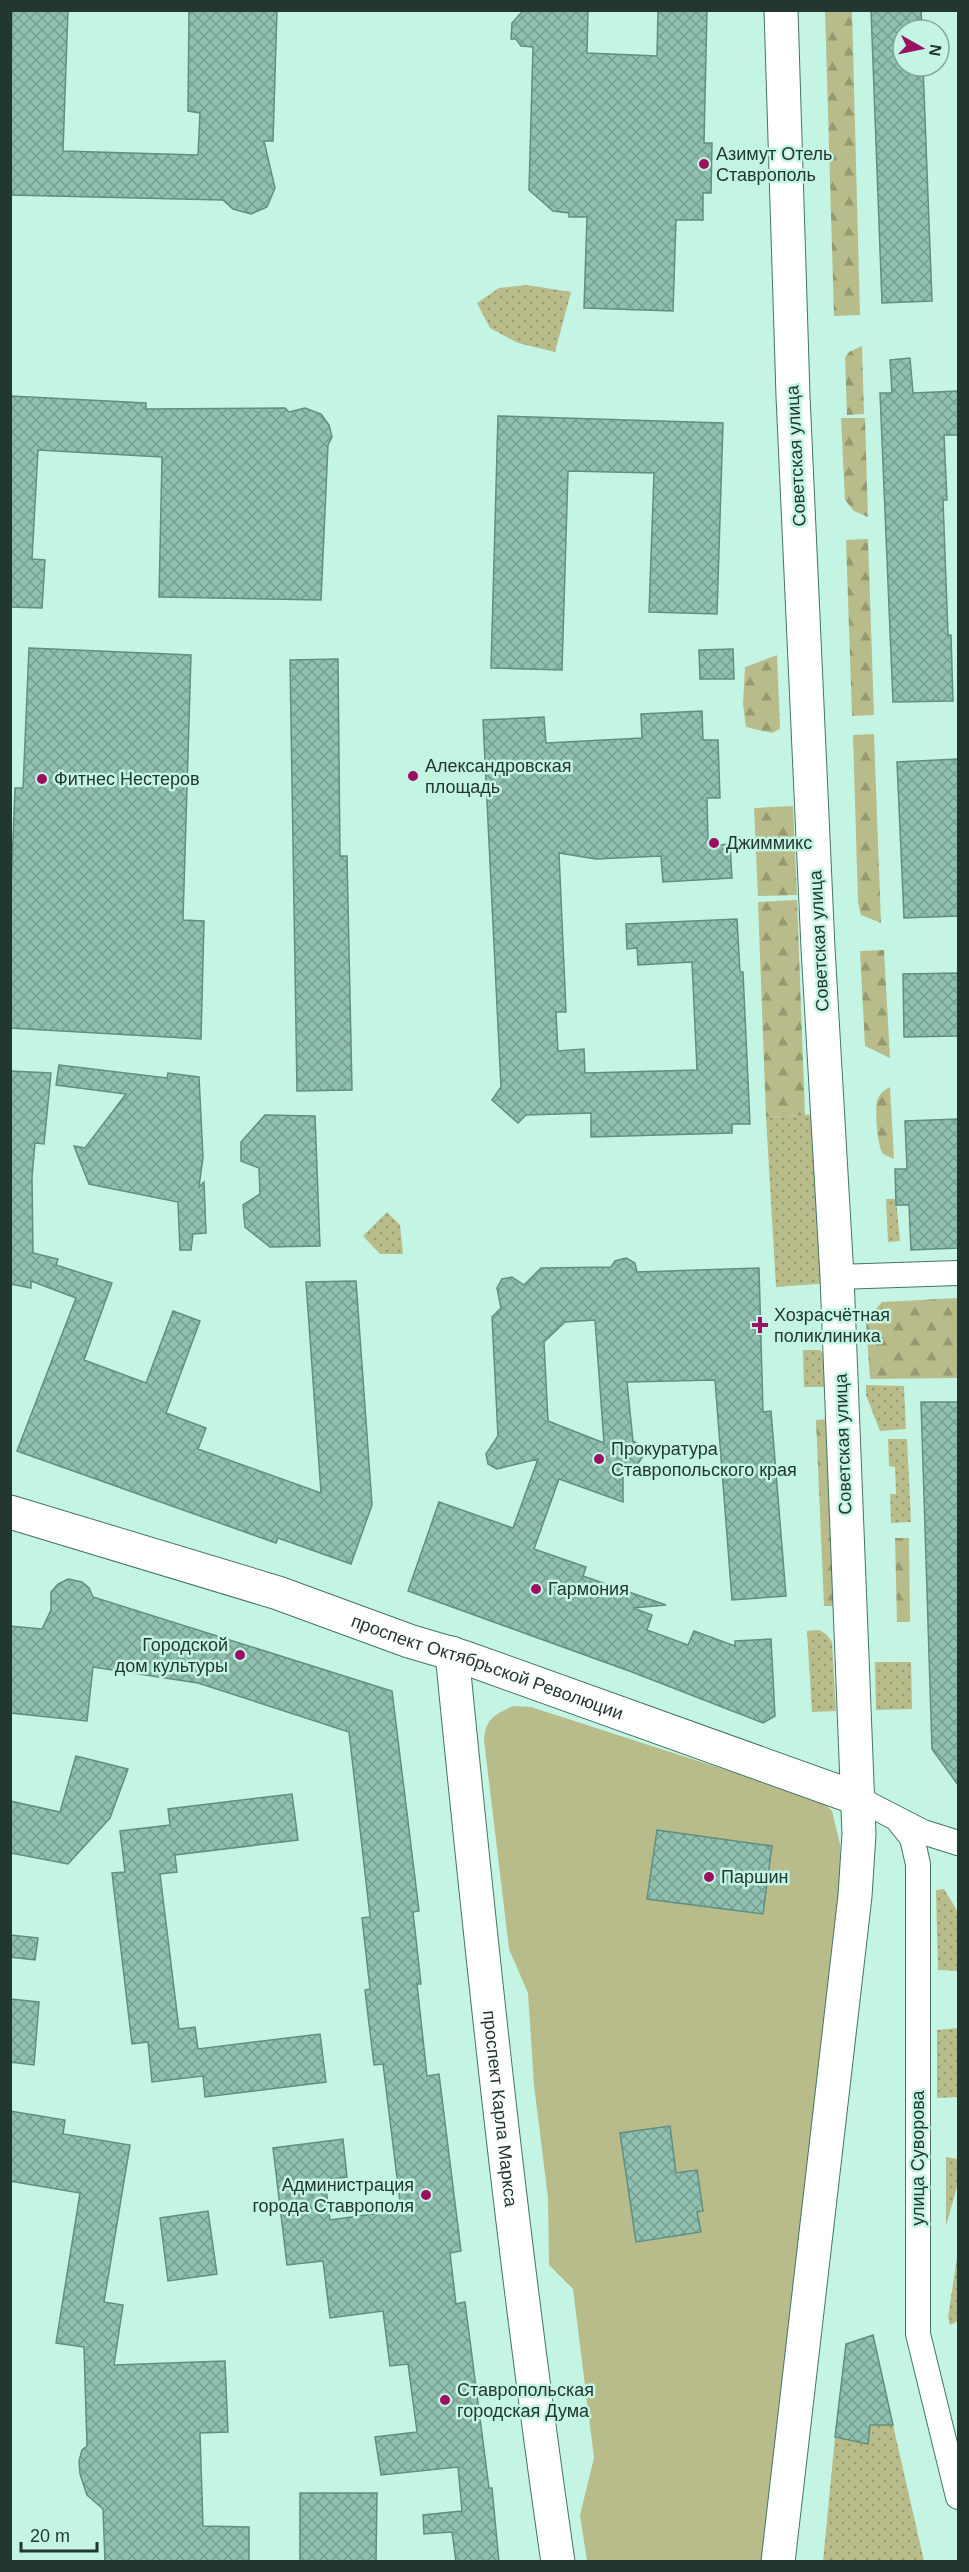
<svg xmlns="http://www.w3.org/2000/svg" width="969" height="2572" viewBox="0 0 969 2572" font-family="Arial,sans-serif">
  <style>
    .grass { fill: url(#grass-dots) }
    .forest { fill: url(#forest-firs) }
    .park { fill: #b8bc8a }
    .building { fill: url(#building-cross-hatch); stroke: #608f80; stroke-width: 1.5; fill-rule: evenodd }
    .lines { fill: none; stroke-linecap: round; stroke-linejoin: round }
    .street-casing { stroke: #467465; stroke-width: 26 }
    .secondary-casing { stroke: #467465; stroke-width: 35 }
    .street { stroke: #fff; stroke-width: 24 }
    .secondary { stroke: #fff; stroke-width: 33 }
    .poi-dot { fill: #9b1162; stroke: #c4f5e4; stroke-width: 2 }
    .labels { text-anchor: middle; stroke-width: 5; stroke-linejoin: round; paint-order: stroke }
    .poi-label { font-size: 18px; fill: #233731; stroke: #c4f5e4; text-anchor: start }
    .street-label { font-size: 18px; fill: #233731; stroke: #c4f5e4 }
  </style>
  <defs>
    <pattern id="grass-dots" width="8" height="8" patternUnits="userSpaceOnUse" patternTransform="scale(1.5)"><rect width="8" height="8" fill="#b8bc8a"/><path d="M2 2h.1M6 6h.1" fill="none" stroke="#959a71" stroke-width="1.8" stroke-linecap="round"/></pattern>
    <pattern id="forest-firs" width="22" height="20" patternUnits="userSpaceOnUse" patternTransform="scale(1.5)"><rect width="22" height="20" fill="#b8bc8a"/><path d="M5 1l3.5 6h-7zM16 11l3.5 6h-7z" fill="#959a71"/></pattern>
    <pattern id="building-cross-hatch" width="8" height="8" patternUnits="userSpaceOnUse" patternTransform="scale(1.5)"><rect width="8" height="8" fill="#90c0b0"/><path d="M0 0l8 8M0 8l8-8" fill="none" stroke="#759d90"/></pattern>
  </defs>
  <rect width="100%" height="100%" fill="#c4f5e4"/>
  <path class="grass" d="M527 285 571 292 555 352 518 343 490 328 477 303 499 288Z
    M821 1114 831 1283 776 1287 766 1117Z
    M886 1199H896L900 1241 888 1242Z
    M387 1212 400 1225 403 1254H380L363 1236Z
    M803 1350H820L825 1355 826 1387H804Z
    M866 1385 904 1386 906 1429 880 1431 866 1395Z
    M888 1439H907L911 1522 891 1523 890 1494H896L895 1467 889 1466Z
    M819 1630 826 1634 832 1642 836 1711 812 1712 807 1631Z
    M875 1662H911L912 1709 876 1710Z
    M944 1889 958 1912V1971L938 1970 936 1890Z
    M958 2028V2097L937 2098V2030Z
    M946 2157 958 2159V2183L946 2226Z
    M958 2251V2321L950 2325 948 2317Z
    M870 2425H893L924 2561 823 2562 835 2437 868 2444Z"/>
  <path class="forest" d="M825 11H852L860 315 834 316Z
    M862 346 864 414 847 415 845 358 849 352Z
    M841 418H865L868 517 854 511 845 500Z
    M868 539 874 715 852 716 846 540Z
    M777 655 780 729 772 733 746 727 743 704 745 667Z
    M874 734 881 923 861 915 858 902 853 735Z
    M793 806 797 895 758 896 754 808Z
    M797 900 805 1115 766 1117 758 902Z
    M884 950 890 1058 865 1046 860 951Z
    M890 1087 894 1159 883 1154C877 1145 875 1111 877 1101 879 1094 884 1090 890 1087Z
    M958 1298V1378L870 1379 866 1323 872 1313 882 1302Z
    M829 1419 837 1606H824L816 1420Z
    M895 1538H909L910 1622H897Z"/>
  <path class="park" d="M513 1706 531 1707 822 1801 832 1811 840 1844 841 1928 768 2561H587L580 2515 594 2458 573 2289 549 2265 548 2198 534 2085 528 1993 509 1949 484 1740C486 1718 494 1715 513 1706Z"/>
  <path class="building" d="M12 10H68L63 151 198 155 200 113 188 111 189 10H277L273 141H264L275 188 267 207 251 214 233 209 223 200 10 195Z
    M534 10H588L587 53 657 56 658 10H707L704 143H712L711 193H703V220H676L673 311 584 308 587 217H569V213L553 211 529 190 533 47 521 46 516 39H511L512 23 522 12Z
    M871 10H921L922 30H903V66H923L932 301 882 303Z
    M910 358 913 393 958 391V435H944L947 500H943L948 635H951L953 701 893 702 880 393H892L890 360Z
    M10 396 146 403V409L285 408 289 412 305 408 321 414 329 425 332 437 328 445 321 600 159 597 162 457 38 450 32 559 45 560 42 608 10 607Z
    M498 416 723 423 717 614 649 612 654 473 568 471 562 670 491 668Z
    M29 648 191 655 183 920 204 921 201 1039 10 1028V915L15 788H23Z
    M733 649 734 679H700L699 650Z
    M338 659 340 856H347L352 1090 297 1091 290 660Z
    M702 711 703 740H718L720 798H707L708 840 718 839 719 845 730 844 732 878 663 882 661 856 596 859 559 853 566 1012H556L558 1051 584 1049 585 1073 697 1070 692 962 638 965 637 948 627 949 626 924 737 919 740 972H743L750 1124H732V1133L591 1137V1113L526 1115 518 1123 492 1100 501 1087 483 720 544 717 546 743 642 738 641 714Z
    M958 759V916L904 918 897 762Z
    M958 973V1036L904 1037 903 974Z
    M59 1065 167 1078 168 1073 199 1077 203 1157 199 1187 204 1182 206 1233 193 1234 191 1250H180L178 1202 89 1184 74 1146 85 1148 126 1094 56 1085Z
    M10 1071 51 1073 44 1144 35 1143 32 1177 33 1253 58 1259 56 1265 112 1283 84 1360 146 1383 173 1311 200 1321 166 1413 206 1428 198 1449 321 1493 306 1282 356 1281 372 1505 351 1564 278 1538 276 1543 17 1451 76 1298 31 1281V1288L10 1284Z
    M265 1115 315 1116 320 1246 270 1247 245 1227 243 1205 260 1194 259 1168 241 1161V1142Z
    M958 1119V1248L911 1250 909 1205H896L895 1169H907L905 1121Z
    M626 1258 635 1263 637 1272 759 1268 763 1412 771 1411 786 1596 732 1600 715 1380 627 1382 633 1441 640 1445 643 1456 637 1465 623 1468V1502L559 1479 534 1549 586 1567 583 1576 666 1605 633 1608 652 1615 647 1630 688 1645 694 1631 735 1646V1641L771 1639 775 1716 763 1723 632 1672 408 1591 439 1502 513 1528 538 1459 497 1469 488 1464 486 1454 498 1436 492 1317 501 1308 497 1288 502 1279 512 1277 524 1285 541 1268 611 1267 615 1261ZM595 1320 604 1443 548 1421 544 1342 565 1322Z
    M921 1402H958V1785L932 1749Z
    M68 1579 82 1582 89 1588 93 1597 392 1691 419 1911 413 1912 421 1984H417L427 2076 439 2074 461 2251 450 2253 456 2304 465 2302 489 2488H492L499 2562H456L452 2532 424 2534 423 2515 462 2511 458 2467 381 2475 375 2437 417 2432 408 2364 390 2366 383 2311 330 2318 323 2261 287 2265 273 2148 343 2139 347 2177 325 2180 330 2220 401 2210 383 2064 374 2065 370 2032 365 1990 370 1989 362 1918 370 1917 349 1732 198 1683 93 1667 87 1721 10 1713V1626L42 1629 51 1610V1592L58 1584Z
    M76 1756 128 1769 110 1818 68 1864 10 1853V1801L60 1812Z
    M292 1794 298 1840 175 1855 177 1872 160 1874 179 2029 195 2027 198 2049 320 2034 326 2082 205 2097 203 2076 152 2082 148 2042 132 2044 112 1873 125 1872 120 1831 170 1825 168 1809Z
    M657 1830 772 1846 763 1914 647 1899Z
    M10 1935 38 1938 35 1960 10 1957Z
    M10 1999 39 2002 34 2065 10 2062Z
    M10 2111 65 2120 63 2134 130 2145 104 2302 123 2305 114 2365 225 2361 228 2432 200 2433 203 2526 249 2527V2561L105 2562 103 2509 87 2495 80 2474 79 2461 82 2450 87 2446 84 2347 56 2343 80 2193 10 2181Z
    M670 2126 676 2173 697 2170 703 2211 697 2212 701 2232 636 2242 620 2133Z
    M208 2211 217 2274 168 2281 160 2218Z
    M873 2335 893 2425H870L868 2444 835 2437 846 2344Z
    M300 2493H377L376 2562 300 2561Z"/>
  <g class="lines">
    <defs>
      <path id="street" d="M837 1277 958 1273
        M859 1799 923 1832 958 1843
        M897 1819 912 1838 918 1864V2334L958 2497"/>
      <g id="secondary">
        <path id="s1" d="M10 1512 278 1593 409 1641 463 1657 859 1799"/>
        <path id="s2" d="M452 1653C482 1957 514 2260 558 2562"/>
        <path d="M778 2562 855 1896 859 1834 837 1277 818 948 793 396 781 10"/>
      </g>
    </defs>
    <use href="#street" class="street-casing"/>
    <use href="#secondary" class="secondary-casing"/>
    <use href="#street" class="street"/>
    <use href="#secondary" class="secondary"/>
  </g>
  <g class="poi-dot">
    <circle cx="704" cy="164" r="6"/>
    <circle cx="413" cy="776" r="6"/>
    <circle cx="42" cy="779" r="6"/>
    <circle cx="714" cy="843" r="6"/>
    <path d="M757 1316h6v6h6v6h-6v6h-6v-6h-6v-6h6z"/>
    <circle cx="599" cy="1459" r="6"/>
    <circle cx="536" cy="1589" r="6"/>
    <circle cx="240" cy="1655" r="6"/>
    <circle cx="709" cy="1877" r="6"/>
    <circle cx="426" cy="2195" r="6"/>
    <circle cx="445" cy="2400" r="6"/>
  </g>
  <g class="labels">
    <g class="poi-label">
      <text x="716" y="160">Азимут Отель<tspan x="716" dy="21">Ставрополь</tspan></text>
      <text x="425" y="772">Александровская<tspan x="425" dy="21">площадь</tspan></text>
      <text x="54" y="785">Фитнес Нестеров</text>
      <text x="726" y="849">Джиммикс</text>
      <text x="774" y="1321">Хозрасчётная<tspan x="774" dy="21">поликлиника</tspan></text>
      <text x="611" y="1455">Прокуратура<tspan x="611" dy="21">Ставропольского края</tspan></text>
      <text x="548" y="1595">Гармония</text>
      <text x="228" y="1651" text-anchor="end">Городской<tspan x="228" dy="21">дом культуры</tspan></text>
      <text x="721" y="1883">Паршин</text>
      <text x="414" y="2191" text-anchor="end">Администрация<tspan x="414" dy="21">города Ставрополя</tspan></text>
      <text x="457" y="2396">Ставропольская<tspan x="457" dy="21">городская Дума</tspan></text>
    </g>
    <g class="street-label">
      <text transform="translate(796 456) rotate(-93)" y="6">Советская улица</text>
      <text transform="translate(819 941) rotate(-93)" y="6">Советская улица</text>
      <text transform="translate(843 1444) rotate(-92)" y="6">Советская улица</text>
      <text dy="6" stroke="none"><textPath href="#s1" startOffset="502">проспект Октябрьской Революции</textPath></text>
      <text dy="6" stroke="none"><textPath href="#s2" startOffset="458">проспект Карла Маркса</textPath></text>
      <text transform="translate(918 2158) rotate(-90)" y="6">улица Суворова</text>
    </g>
  </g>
  <rect width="969" height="2572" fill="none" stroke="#233731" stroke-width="24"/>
  <g transform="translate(921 48) rotate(99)"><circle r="28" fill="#c4f5e4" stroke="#84a99c" stroke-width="1.5"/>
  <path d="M0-4.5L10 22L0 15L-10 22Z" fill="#9b1162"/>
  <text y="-9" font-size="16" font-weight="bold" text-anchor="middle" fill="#233731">N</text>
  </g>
  <path d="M21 2542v9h76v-9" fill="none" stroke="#233731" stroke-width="3"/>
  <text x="30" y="2542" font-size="18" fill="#233731" stroke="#c4f5e4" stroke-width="4.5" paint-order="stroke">20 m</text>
</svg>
